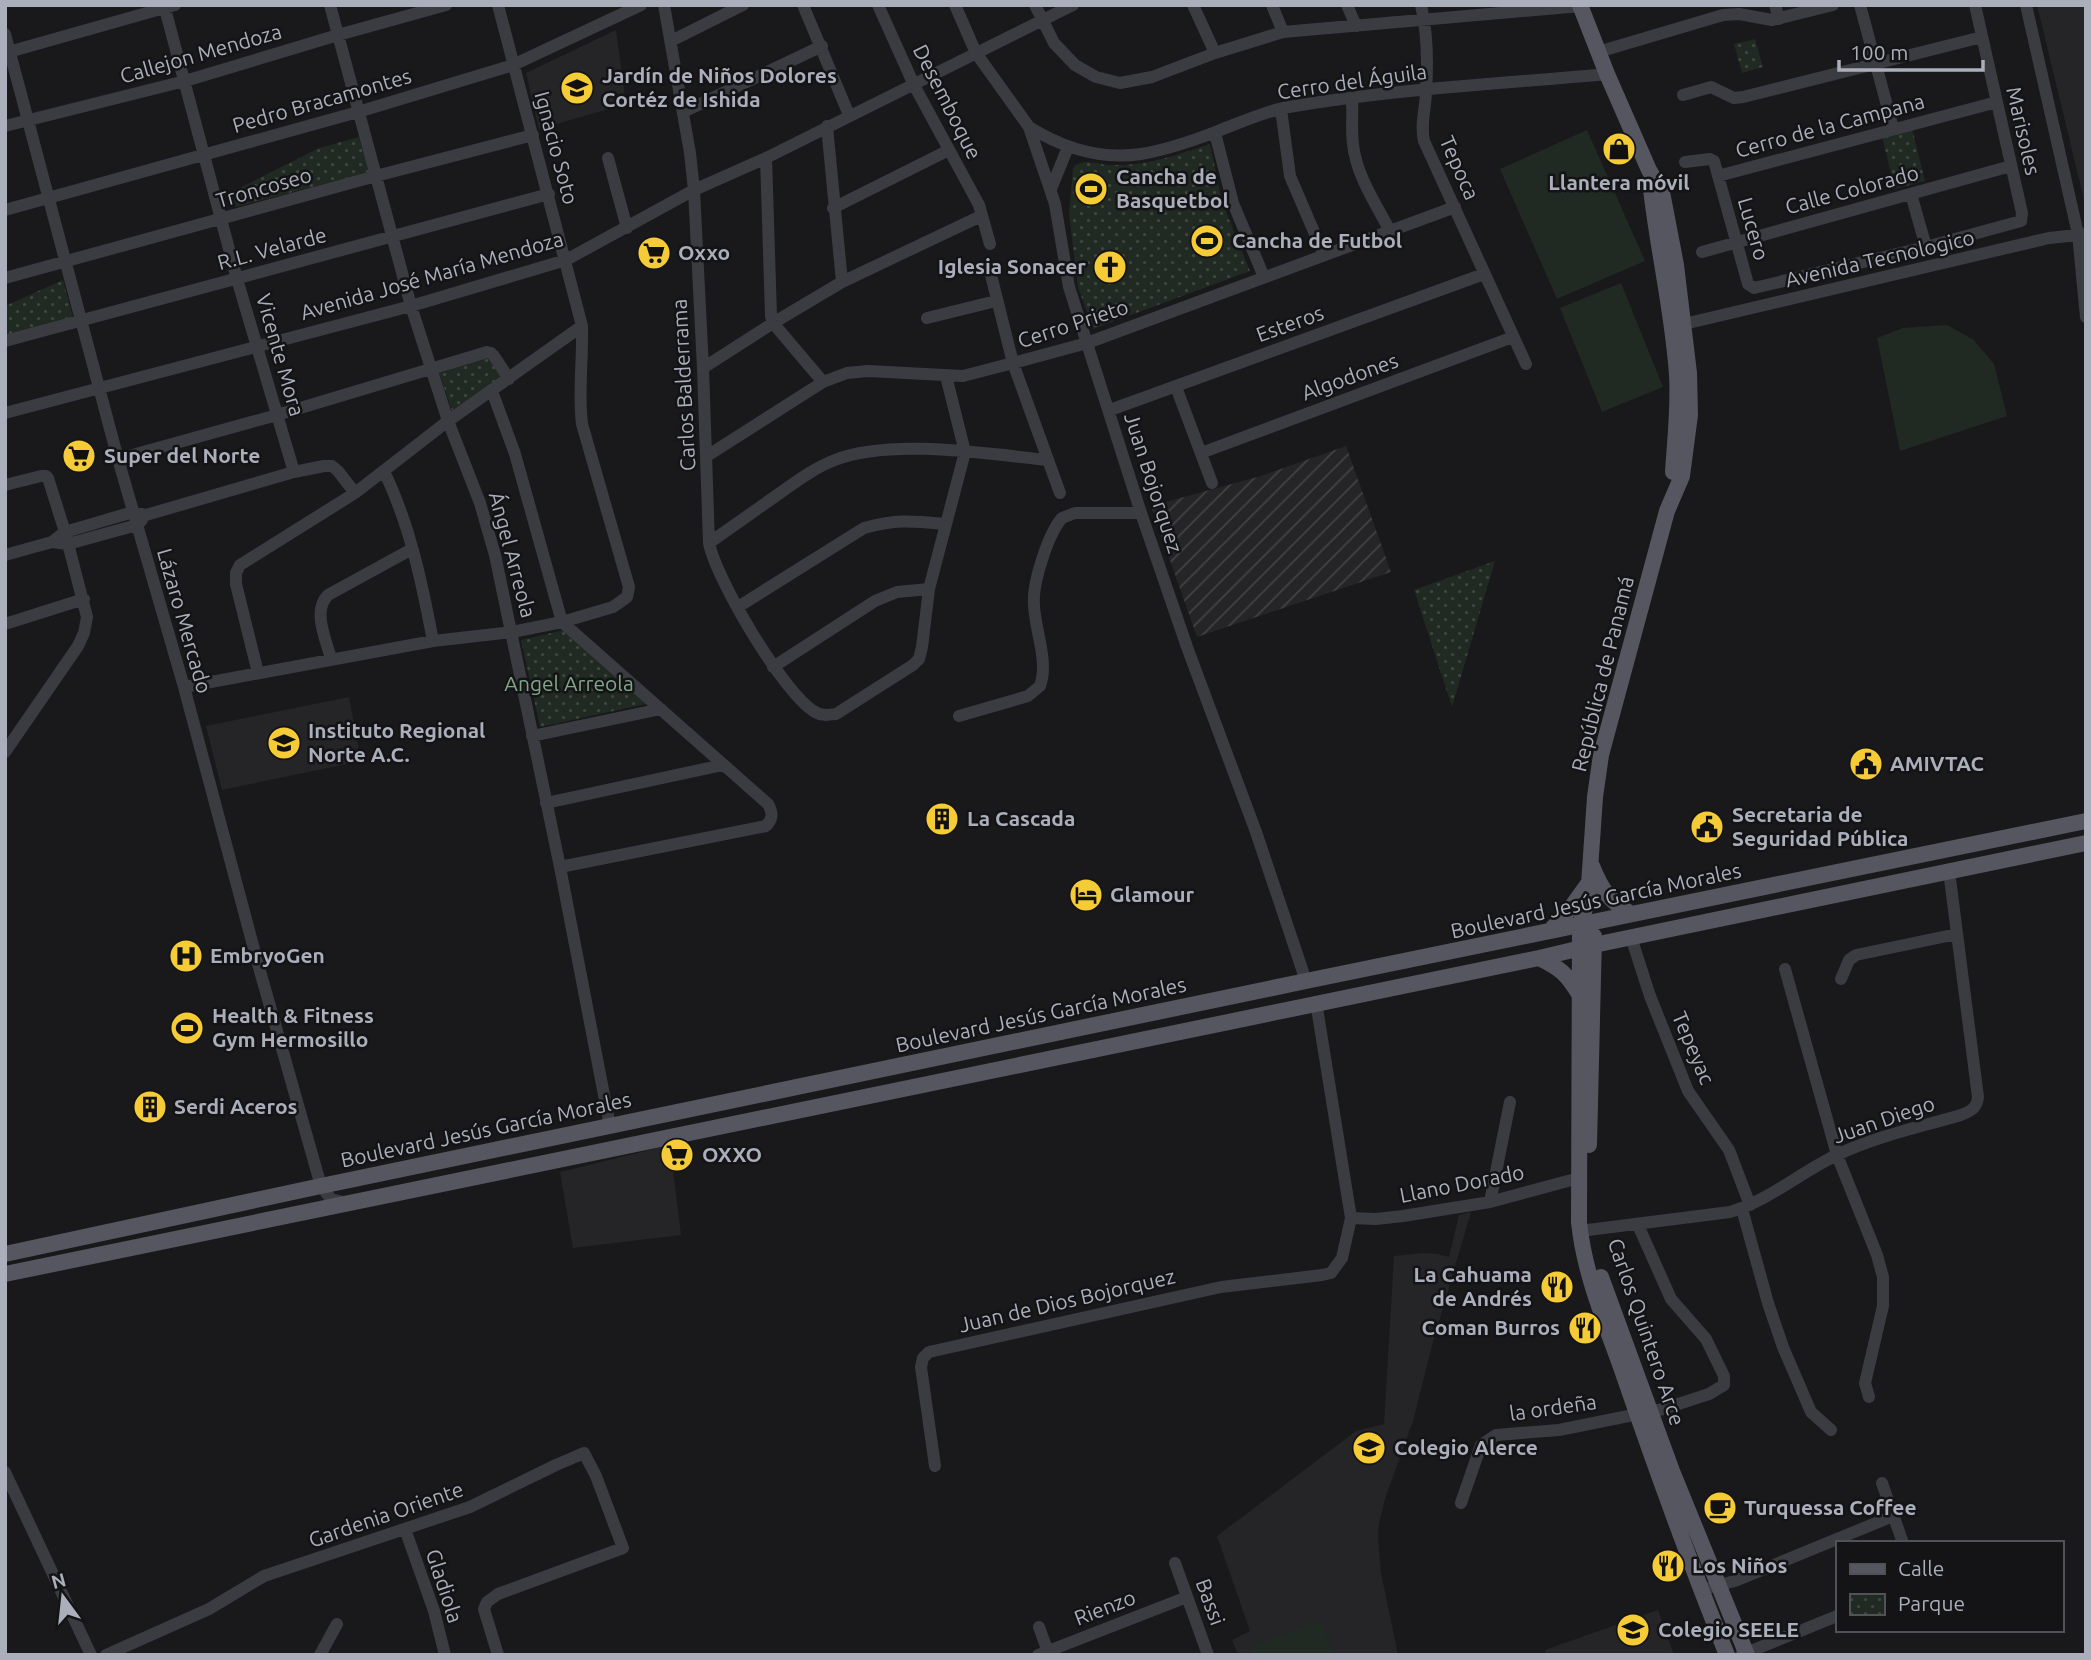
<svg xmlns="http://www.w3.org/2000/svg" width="2091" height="1660" viewBox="0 0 2091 1660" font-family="Ubuntu,sans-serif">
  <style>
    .built { fill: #252528 }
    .industrial { fill: url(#industrial-furrows) }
    .grass { fill: #202922 }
    .park { fill: url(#park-dots) }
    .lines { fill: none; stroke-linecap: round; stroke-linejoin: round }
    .minor { stroke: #3b3c42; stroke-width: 12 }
    .major { stroke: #55565f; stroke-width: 16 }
    .labels { text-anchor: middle; stroke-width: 5; stroke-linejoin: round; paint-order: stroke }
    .street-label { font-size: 21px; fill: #abaebb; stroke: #141416 }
    .poi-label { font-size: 21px; font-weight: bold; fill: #abaebb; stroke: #141416; text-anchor: start }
    .park-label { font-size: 21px; fill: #82a688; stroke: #141416 }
  </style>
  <defs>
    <pattern id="industrial-furrows" width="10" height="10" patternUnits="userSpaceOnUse" patternTransform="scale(1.75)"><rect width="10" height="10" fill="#252528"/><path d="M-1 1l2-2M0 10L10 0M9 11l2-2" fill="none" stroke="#424245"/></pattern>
    <pattern id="park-dots" width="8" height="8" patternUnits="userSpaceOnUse" patternTransform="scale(1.75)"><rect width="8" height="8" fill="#202922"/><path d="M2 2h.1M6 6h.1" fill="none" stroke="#3e4640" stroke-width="1.8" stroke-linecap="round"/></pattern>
  </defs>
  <rect width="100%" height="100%" fill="#19191b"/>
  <path class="built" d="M2037 5H2086V208Z
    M616 30 626 104 539 129 526 73Z
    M349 697 361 761 222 790 206 726Z
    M670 1145 681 1235 573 1248 560 1172Z
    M1471 1212 1434 1338 1413 1421 1385 1499 1379 1523 1378 1536 1381 1573 1398 1655H1238L1232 1640 1250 1631 1217 1536 1356 1431 1384 1424 1394 1256 1422 1253 1438 1254 1449 1257 1459 1215Z
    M1658 1610 1674 1655H1546L1545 1650Z"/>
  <path class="industrial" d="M1346 446 1391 572 1197 637 1151 506 1261 476Z"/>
  <path class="grass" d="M1587 130 1645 261 1557 299 1500 169Z
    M1621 283 1663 387 1602 412 1560 308Z
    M1947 325 1974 340 1994 364 2007 416 1900 451 1877 338 1903 328Z
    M1321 1620 1334 1655H1254L1250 1646Z"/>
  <path class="park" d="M1755 39 1763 67 1742 73 1734 44Z
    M1912 128 1925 181 1895 189 1882 137Z
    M359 137 369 172 236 207 232 192 319 148Z
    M1210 144 1222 202 1250 271 1093 329 1078 287 1069 214 1073 168C1082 157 1097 164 1109 165 1146 166 1175 156 1210 144Z
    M63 280 73 317 5 336V306Z
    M488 355 501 378 452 411 438 370Z
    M1495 561 1452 707 1414 590Z
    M564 630 646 704 540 727 521 640Z"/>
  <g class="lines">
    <path class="minor" d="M164 5 237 279 294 472
      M330 5 411 306 448 421 480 503 495 555 560 867 610 1126
      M664 5 690 153 694 190 703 368 709 543C716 579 783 693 815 712 822 716 828 715 836 714L913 665 919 659 922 647 929 589 965 452 946 376
      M803 5 849 115
      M878 5 914 85 979 205 990 244
      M955 5 976 53 1029 127 1055 204 1069 287 1141 513 1187 647 1256 832 1306 981
      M1035 5 1054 43 1075 65 1096 77 1120 83 1152 77 1215 53 1283 32 1581 6
      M1193 5 1215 53
      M1272 5 1283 32
      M1347 5 1356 26
      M1421 5C1427 32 1428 63 1426 90 1426 108 1420 123 1424 141L1526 364
      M1775 5 1779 19
      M1860 5 1893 128
      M2026 5 2078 234 2086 317
      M5 34 118 459 184 687 258 964 321 1186 331 1199 347 1203
      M671 41 743 5
      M1598 52 1723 15 1739 14 1772 20 1833 5
      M5 53 175 5
      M1683 95 1711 87 1734 98 1743 97 1982 37
      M1352 99C1353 114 1351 129 1353 144 1356 175 1376 204 1390 231
      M1281 109 1290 176 1324 255
      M683 112 822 46
      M5 126 185 81 338 35 446 5
      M827 126 842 282
      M1029 127C1063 148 1101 160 1141 154 1165 150 1195 140 1218 131 1239 123 1261 113 1283 108 1390 89 1499 84 1607 74
      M1215 133 1233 203 1264 277
      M608 158 627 228
      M766 158 771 316 773 323 823 382
      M1685 162 1710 159 1714 161 1748 284 1754 288 1926 247 2021 221 2022 213 1975 5
      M1718 176 1997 102
      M1051 189 1068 147
      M1911 194 1926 247
      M833 208 949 150
      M5 210 358 112 513 65 641 5
      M1702 252 2011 166
      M990 271 1013 363 1060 493
      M5 278 376 176 533 135
      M927 318 996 301
      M1684 324 2049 238 2086 234
      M5 341 549 194
      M703 368 773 323 842 282 981 216
      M1176 387 1212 483
      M492 391 515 454 562 622 768 804C773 813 773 819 766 826L560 867
      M1110 410 1484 274
      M5 413 411 306 566 260 694 190 766 158 1073 5
      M1201 453 1513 337
      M707 456 823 382 847 373 868 371 963 376 1013 363 1087 343 1455 207
      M118 459 277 415 487 352 491 353 494 356 509 379
      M384 471C410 525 422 583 433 641
      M5 485 41 476H46L48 478 65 532 87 617 84 633 78 646 5 752
      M52 542 65 532 133 512 146 515 294 472 324 466H332L338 471 355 493
      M709 543C733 526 756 510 780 493 797 481 814 468 835 460 891 438 988 454 1048 460
      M5 555 52 542 68 544 137 525 142 520
      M738 607 864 528C896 519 913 521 945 524
      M5 624 84 599
      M331 659C326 639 312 611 328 595L412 549
      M773 667 875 601 897 592 929 589
      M258 673 236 584V573L240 565 355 493 448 421 582 326
      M184 687 433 641 512 632 562 622 613 607 627 597 629 587 582 424C578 392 583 359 582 326L498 5
      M959 716 1028 696 1040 686C1049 661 1035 631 1034 605 1032 584 1048 534 1062 518L1075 513H1141
      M532 736 661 709
      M546 803 723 765
      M1631 937 1650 996 1688 1091 1729 1150 1750 1205
      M1785 969 1837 1155 1877 1255 1883 1277V1306L1865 1383 1869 1397
      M1841 979 1849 960 1856 955 1957 934
      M1490 1202 1510 1102
      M1742 1209 1768 1303 1783 1347 1811 1412 1831 1430
      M1351 1218 1376 1219 1403 1216 1490 1202 1579 1178
      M1580 1231 1730 1212C1770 1200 1802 1171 1839 1154 1877 1136 1920 1127 1961 1115 1971 1111 1977 1108 1978 1097L1949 871
      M935 1466 921 1367 923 1358 929 1352 1221 1287 1322 1275 1331 1273 1342 1258 1351 1218 1316 1002
      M5 1472 91 1655
      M1882 1483 1903 1543
      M1461 1503 1481 1445 1496 1435 1559 1430 1663 1409 1709 1394 1724 1385V1376L1706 1339 1671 1299 1638 1225
      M405 1529 434 1611 445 1655
      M1175 1563 1208 1655
      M1711 1587 1735 1581 1893 1516
      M1039 1627 1049 1655
      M106 1655 209 1609 264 1576 470 1507 556 1465 584 1453 596 1476 623 1548 498 1594 487 1602 484 1609 498 1655
      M320 1655 337 1624
      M1038 1655 1187 1597
      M1741 1655 1837 1616"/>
    <path class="major" d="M1580 5 1607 74 1649 170 1662 192 1676 265 1689 373 1690 415 1682 476 1667 511 1601 755 1595 797 1588 899 1580 925 1579 1222C1584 1273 1605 1322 1622 1370 1655 1466 1689 1561 1727 1655
      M1651 189C1658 251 1673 313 1677 375 1679 408 1675 440 1673 472
      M1592 866C1602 891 1609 900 1631 914
      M1550 931 1570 909 1588 884
      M1539 958C1560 968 1567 974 1579 994
      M1589 1145 1594 936
      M5 1254 321 1186 1306 981 2086 821
      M5 1274 1539 958 1594 945 2086 843
      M1601 1277 1672 1471 1747 1655"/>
  </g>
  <defs>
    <symbol id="school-disc" viewBox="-11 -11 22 22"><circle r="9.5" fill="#f5cb36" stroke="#141416"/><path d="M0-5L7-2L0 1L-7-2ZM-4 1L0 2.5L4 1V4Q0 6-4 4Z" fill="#111"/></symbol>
    <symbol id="shop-disc" viewBox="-11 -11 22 22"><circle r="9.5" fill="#f5cb36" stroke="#141416"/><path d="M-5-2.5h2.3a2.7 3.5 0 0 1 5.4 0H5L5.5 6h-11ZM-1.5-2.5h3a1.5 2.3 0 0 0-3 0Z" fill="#111"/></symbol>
    <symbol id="stadium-disc" viewBox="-11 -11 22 22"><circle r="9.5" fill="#f5cb36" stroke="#141416"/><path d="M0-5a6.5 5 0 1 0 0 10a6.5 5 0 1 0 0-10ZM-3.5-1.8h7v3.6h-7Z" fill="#111"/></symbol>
    <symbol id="supermarket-disc" viewBox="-11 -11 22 22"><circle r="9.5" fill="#f5cb36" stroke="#141416"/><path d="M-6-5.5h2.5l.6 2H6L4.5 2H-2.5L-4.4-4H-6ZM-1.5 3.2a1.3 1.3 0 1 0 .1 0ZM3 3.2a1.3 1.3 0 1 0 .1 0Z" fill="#111"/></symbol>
    <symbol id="church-disc" viewBox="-11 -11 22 22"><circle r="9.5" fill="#f5cb36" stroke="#141416"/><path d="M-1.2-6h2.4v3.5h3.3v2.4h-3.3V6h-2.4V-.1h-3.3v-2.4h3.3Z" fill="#111"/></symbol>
    <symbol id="civic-disc" viewBox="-11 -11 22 22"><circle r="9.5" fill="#f5cb36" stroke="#141416"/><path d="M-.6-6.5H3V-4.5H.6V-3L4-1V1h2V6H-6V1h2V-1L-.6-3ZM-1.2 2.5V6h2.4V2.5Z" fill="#111"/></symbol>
    <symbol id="building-disc" viewBox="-11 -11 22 22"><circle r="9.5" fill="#f5cb36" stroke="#141416"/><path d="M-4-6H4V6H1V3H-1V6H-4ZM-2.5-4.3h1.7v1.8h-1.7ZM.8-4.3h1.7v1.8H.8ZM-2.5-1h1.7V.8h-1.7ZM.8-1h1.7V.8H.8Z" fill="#111"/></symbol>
    <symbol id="hotel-disc" viewBox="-11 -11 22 22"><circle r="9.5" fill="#f5cb36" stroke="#141416"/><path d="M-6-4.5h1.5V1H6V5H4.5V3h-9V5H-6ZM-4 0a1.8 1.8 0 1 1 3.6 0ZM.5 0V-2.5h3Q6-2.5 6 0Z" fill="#111"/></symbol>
    <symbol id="hospital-disc" viewBox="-11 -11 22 22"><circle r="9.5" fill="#f5cb36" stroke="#141416"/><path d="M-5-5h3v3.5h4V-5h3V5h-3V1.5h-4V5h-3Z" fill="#111"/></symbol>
    <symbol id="restaurant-disc" viewBox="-11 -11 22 22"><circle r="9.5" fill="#f5cb36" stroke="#141416"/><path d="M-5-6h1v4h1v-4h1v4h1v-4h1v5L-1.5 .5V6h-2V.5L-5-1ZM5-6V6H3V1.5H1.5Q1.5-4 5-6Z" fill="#111"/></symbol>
    <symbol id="cafe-disc" viewBox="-11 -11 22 22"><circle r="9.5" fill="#f5cb36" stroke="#141416"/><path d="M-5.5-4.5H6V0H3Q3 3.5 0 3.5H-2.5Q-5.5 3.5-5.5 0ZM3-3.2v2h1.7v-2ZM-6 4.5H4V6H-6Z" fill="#111"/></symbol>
  </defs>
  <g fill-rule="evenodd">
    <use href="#school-disc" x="558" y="69" width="38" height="38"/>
    <use href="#shop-disc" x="1600" y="130" width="38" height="38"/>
    <use href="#stadium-disc" x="1072" y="170" width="38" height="38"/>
    <use href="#stadium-disc" x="1188" y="222" width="38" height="38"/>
    <use href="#supermarket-disc" x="635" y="234" width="38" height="38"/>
    <use href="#church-disc" x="1091" y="248" width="38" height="38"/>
    <use href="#supermarket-disc" x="60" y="437" width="38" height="38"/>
    <use href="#school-disc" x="265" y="724" width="38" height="38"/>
    <use href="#civic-disc" x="1847" y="745" width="38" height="38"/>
    <use href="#building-disc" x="923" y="800" width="38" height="38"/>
    <use href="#civic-disc" x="1688" y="808" width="38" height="38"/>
    <use href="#hotel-disc" x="1067" y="876" width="38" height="38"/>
    <use href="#hospital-disc" x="167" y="937" width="38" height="38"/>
    <use href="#stadium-disc" x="168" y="1009" width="38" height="38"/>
    <use href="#building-disc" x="131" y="1088" width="38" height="38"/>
    <use href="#supermarket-disc" x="658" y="1136" width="38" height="38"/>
    <use href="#restaurant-disc" x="1538" y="1268" width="38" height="38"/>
    <use href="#restaurant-disc" x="1566" y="1309" width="38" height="38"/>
    <use href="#school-disc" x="1350" y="1429" width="38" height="38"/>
    <use href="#cafe-disc" x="1701" y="1489" width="38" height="38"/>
    <use href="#restaurant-disc" x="1649" y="1547" width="38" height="38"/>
    <use href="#school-disc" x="1614" y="1611" width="38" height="38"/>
  </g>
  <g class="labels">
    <g class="street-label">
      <text transform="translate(201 54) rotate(-16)" y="7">Callejon Mendoza</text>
      <text transform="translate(1352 82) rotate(-8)" y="7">Cerro del Águila</text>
      <text transform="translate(322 101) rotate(-16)" y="7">Pedro Bracamontes</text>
      <text transform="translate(947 102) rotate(63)" y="7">Desemboque</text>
      <text transform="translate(1830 126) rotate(-15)" y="7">Cerro de la Campana</text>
      <text transform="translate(2023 131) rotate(77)" y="7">Marisoles</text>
      <text transform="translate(556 148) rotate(75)" y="7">Ignacio Soto</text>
      <text transform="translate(1459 168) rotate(66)" y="7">Tepoca</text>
      <text transform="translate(264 188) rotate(-16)" y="7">Troncoseo</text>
      <text transform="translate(1852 190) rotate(-15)" y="7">Calle Colorado</text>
      <text transform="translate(1753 229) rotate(74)" y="7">Lucero</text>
      <text transform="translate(272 249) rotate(-15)" y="7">R.L. Velarde</text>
      <text transform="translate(1880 259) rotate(-13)" y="7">Avenida Tecnologico</text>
      <text transform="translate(432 276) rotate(-16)" y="7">Avenida José María Mendoza</text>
      <text transform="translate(1073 324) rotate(-18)" y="7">Cerro Prieto</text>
      <text transform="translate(1290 324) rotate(-20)" y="7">Esteros</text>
      <text transform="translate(280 355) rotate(74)" y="7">Vicente Mora</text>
      <text transform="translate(1350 377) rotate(-20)" y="7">Algodones</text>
      <text transform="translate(684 385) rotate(-93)" y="7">Carlos Balderrama</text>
      <text transform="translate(1153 483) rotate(72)" y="7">Juan Bojorquez</text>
      <text transform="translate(512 555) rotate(75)" y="7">Ángel Arreola</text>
      <text transform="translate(184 621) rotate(74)" y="7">Lázaro Mercado</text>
      <text transform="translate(1603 674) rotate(-76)" y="7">República de Panamá</text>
      <text transform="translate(1596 901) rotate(-12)" y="7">Boulevard Jesús García Morales</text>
      <text transform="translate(1041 1015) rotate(-12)" y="7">Boulevard Jesús García Morales</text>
      <text transform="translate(1693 1048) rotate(67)" y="7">Tepeyac</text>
      <text transform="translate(1884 1120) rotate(-19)" y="7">Juan Diego</text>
      <text transform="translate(486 1130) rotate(-12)" y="7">Boulevard Jesús García Morales</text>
      <text transform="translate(1462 1184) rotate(-11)" y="7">Llano Dorado</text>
      <text transform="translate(1067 1301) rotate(-13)" y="7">Juan de Dios Bojorquez</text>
      <text transform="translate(1646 1332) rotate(71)" y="7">Carlos Quintero Arce</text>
      <text transform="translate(1553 1408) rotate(-8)" y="7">la ordeña</text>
      <text transform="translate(386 1515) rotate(-19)" y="7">Gardenia Oriente</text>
      <text transform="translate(444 1586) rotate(72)" y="7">Gladiola</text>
      <text transform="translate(1210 1602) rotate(70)" y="7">Bassi</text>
      <text transform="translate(1105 1608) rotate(-21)" y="7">Rienzo</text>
    </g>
    <g class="poi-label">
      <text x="602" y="83">Jardín de Niños Dolores<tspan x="602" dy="24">Cortéz de Ishida</tspan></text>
      <text x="1116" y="184">Cancha de<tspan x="1116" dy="24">Basquetbol</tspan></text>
      <text x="1619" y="190" text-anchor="middle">Llantera móvil</text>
      <text x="1232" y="248">Cancha de Futbol</text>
      <text x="678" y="260">Oxxo</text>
      <text x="1086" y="274" text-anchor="end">Iglesia Sonacer</text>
      <text x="104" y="463">Super del Norte</text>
      <text x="308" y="738">Instituto Regional<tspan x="308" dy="24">Norte A.C.</tspan></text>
      <text x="1890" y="771">AMIVTAC</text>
      <text x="1732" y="822">Secretaria de<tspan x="1732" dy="24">Seguridad Pública</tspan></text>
      <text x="967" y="826">La Cascada</text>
      <text x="1110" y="902">Glamour</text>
      <text x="210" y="963">EmbryoGen</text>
      <text x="212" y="1023">Health &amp; Fitness<tspan x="212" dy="24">Gym Hermosillo</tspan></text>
      <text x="174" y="1114">Serdi Aceros</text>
      <text x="702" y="1162">OXXO</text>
      <text x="1532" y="1282" text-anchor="end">La Cahuama<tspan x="1532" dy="24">de Andrés</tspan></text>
      <text x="1560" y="1335" text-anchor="end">Coman Burros</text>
      <text x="1394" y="1455">Colegio Alerce</text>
      <text x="1744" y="1515">Turquessa Coffee</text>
      <text x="1692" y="1573">Los Niños</text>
      <text x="1658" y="1637">Colegio SEELE</text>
    </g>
    <g class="park-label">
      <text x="569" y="691">Angel Arreola</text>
    </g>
  </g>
  <rect width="2091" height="1660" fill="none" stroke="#abaebb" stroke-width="14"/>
  <rect x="1836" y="1541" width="228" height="91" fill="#141416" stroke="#505258" stroke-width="2"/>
  <rect x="1850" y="1564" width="35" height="10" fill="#55565f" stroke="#505258" stroke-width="2"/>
  <text x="1898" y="1576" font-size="21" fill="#abaebb">Calle</text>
  <rect x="1850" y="1594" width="35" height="21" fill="url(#park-dots)" stroke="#505258" stroke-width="2"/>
  <text x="1898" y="1611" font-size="21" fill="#abaebb">Parque</text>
  <g transform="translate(63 1597) rotate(345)" stroke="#141416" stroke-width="5" paint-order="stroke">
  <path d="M0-5L12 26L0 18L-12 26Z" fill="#abaebb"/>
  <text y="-10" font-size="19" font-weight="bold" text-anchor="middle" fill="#abaebb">N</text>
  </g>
  <path d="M1839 60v10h144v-10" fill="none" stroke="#abaebb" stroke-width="3.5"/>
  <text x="1850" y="60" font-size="21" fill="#abaebb" stroke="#141416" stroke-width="5" paint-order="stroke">100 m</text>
</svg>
